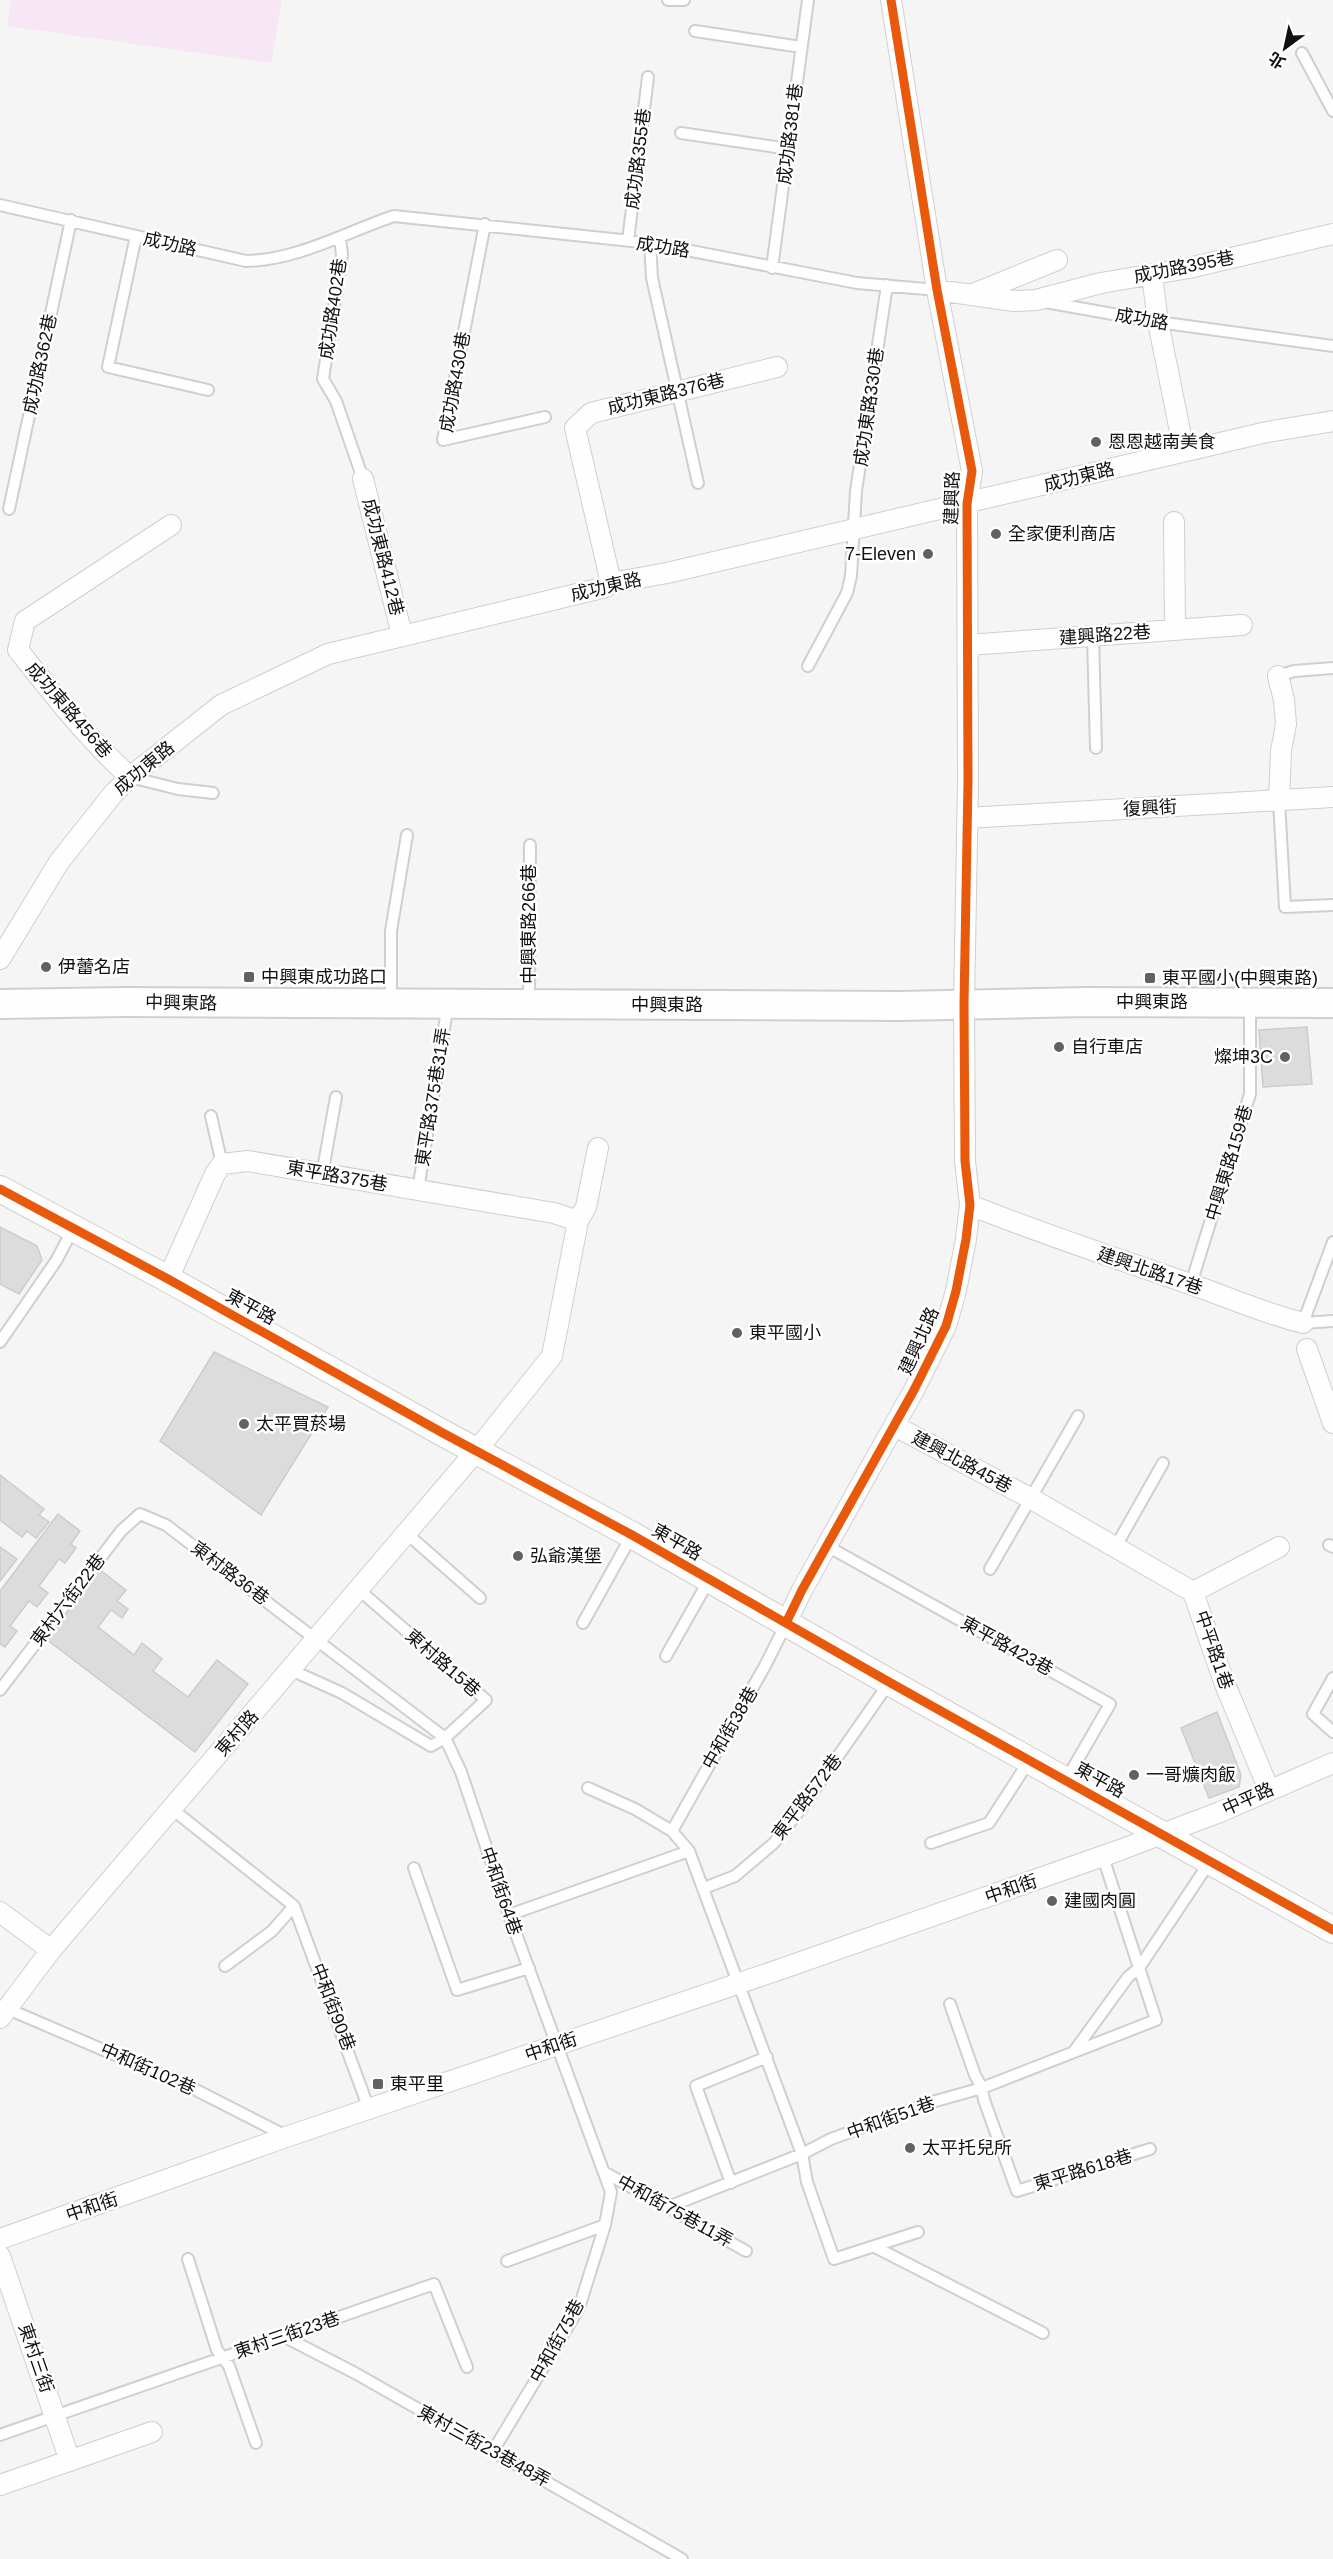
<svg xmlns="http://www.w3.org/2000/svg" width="1333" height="2559" viewBox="0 0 1333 2559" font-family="Arial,'Noto Sans TC',sans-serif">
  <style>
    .green { fill: #f7e6f3 }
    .building { fill: #dddcdd; stroke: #cdcccd; stroke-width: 1.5 }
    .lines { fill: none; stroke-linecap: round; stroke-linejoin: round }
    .service-casing { stroke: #d0cfd0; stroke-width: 14 }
    .minor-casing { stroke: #d0cfd0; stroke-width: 22 }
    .tertiary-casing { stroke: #d0cfd0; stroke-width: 28 }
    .secondary-casing { stroke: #d0cfd0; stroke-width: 32 }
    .service { stroke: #fefefe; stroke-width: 10 }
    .minor { stroke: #fefefe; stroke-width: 20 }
    .tertiary { stroke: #fefefe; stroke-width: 26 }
    .secondary { stroke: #fefefe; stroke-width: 28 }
    .cycleway-casing { stroke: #fff; stroke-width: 13 }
    .cycleway { stroke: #e8590c; stroke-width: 9 }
    .poi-dot { fill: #626061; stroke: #fff; stroke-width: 2 }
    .labels { text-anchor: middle; stroke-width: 5; stroke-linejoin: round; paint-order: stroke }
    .street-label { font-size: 18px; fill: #121011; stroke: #fff }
    .poi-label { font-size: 18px; fill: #121011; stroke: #fff; text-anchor: start }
  </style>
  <rect width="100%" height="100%" fill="#f6f5f6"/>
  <path class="green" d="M11 0H282L271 63 7 26Z"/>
  <path class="building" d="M1307 1027 1312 1084 1263 1087 1259 1030Z
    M0 1227 37 1246 42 1260 19 1294 0 1284Z
    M214 1352 328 1407 261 1515 160 1441Z
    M0 1475 44 1509 39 1515 49 1522 36 1538 27 1531 22 1537 0 1520Z
    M58 1514 80 1531 71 1544 76 1548 65 1563 59 1559 39 1586 48 1593 37 1607 29 1601 10 1626 17 1631 5 1647 0 1644V1591Z
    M0 1547 17 1559 0 1581Z
    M99 1569 126 1590 117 1601 128 1609 122 1618 111 1610 98 1627 134 1655 142 1643 162 1659 153 1671 188 1697 217 1660 248 1684 195 1752 46 1639Z
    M1217 1712 1241 1775 1239 1787 1209 1798 1181 1728Z"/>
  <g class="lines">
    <defs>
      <path id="service" d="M668 0H684
        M695 31 801 47
        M1302 53 1333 111
        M681 133 789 149
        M0 205 246 261C298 260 346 232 394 216L650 243 857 283 937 290
        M485 224 443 440 545 417
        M136 236 108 367 208 390
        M340 239 342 254 323 379 336 401 363 479
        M628 241 648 77
        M650 243 652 278 698 483
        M772 268 808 0
        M1045 302 1158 322 1333 346
        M9 509 71 220
        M1093 635 1096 748
        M808 666 847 593 851 576 856 491 887 285
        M1278 676 1294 671 1333 668
        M130 777 178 789 213 793
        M1279 801 1285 907 1333 905
        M391 1003V931L407 835
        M529 1003 530 845
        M211 1116 222 1164
        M322 1175 336 1097
        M418 1190 448 1004
        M1333 1242 1303 1323 1333 1321
        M1191 1284 1250 1094V1002
        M0 1342 56 1261 73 1229
        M405 1532 480 1598
        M1329 1545 1333 1547
        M827 1546 1110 1704 1066 1780
        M1115 1548 1163 1463
        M990 1569 1078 1416
        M583 1623 632 1535
        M666 1656 709 1580
        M291 1670 342 1693 431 1746 445 1738 486 1700 358 1589
        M1333 1678 1313 1714 1333 1732
        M0 1690 121 1531 140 1514 166 1525 445 1738 461 1772 509 1915 611 2192 605 2225 579 2308 493 2451
        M588 1788 635 1809 672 1831 689 1851 802 2154 807 2182 834 2259 918 2232
        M172 1809 294 1906 369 2109
        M672 1831 766 1664 786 1624
        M931 1843 989 1823 1029 1761
        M414 1868 457 1990 529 1968
        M704 1888 735 1876 774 1843 806 1802 889 1683
        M509 1915 689 1851
        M225 1966 272 1931 294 1906
        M950 2004 975 2075 982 2088 984 2100 1017 2191 1150 2149
        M8 2009 192 2088 286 2136
        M1075 2050 1128 1977 1139 1968 1211 1860
        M604 2172 746 2251
        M731 2183 696 2086 767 2057
        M668 2207 802 2154 831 2139 932 2102 982 2088 1156 2020 1103 1857
        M875 2247 1043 2333
        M188 2259 217 2350 229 2366 256 2443
        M507 2261 605 2225
        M283 2336 355 2373 682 2559
        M0 2435 434 2284 467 2367"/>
      <path id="minor" d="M1152 275 1158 322 1184 451
        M937 290 1014 301 1036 300 1101 283 1189 268 1333 234
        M973 294 1057 260
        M363 479 402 635
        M1174 522 1175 630
        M611 583 575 428 591 413 777 367
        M968 645 1242 625
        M1278 676 1284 700 1286 724 1281 751 1279 801
        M130 777C88 739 53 694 18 650L25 621 171 525
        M967 818 1333 797
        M0 959 59 862 113 794 130 777 221 705 328 654 606 587 611 583 667 573 1267 432 1333 421
        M970 1205C1042 1234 1116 1258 1190 1284 1228 1297 1263 1313 1303 1323
        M168 1279 215 1174 222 1164 248 1161 554 1213 578 1221
        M1307 1349 1333 1423
        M895 1426 1030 1498 1193 1592 1224 1682 1269 1790
        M1193 1592 1279 1547
        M786 1623 802 1590 914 1390 946 1326 956 1291 966 1239 970 1205 965 1161 964 1004 968 782 967 504 972 471 937 290 891 0
        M0 1912 51 1950
        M0 2018 51 1950 477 1450 552 1356 578 1221 586 1207 598 1148
        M0 2239 286 2137 781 1969 1120 1850 1220 1812 1333 1763
        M0 2256 70 2461
        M0 2485 152 2432"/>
      <path id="tertiary" d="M0 1189 168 1279 441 1432 632 1535 889 1682 1333 1930"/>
      <path id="secondary" d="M0 1004 124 1002 901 1006 1086 1002 1333 1003"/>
    </defs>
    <use href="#service" class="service-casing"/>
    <use href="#minor" class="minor-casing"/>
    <use href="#tertiary" class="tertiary-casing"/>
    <use href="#secondary" class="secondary-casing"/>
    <use href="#service" class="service"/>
    <use href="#minor" class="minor"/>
    <use href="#tertiary" class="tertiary"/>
    <use href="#secondary" class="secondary"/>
    <defs>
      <path id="cycleway" d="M0 1189 168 1279 441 1432 632 1535 889 1682 1333 1930
        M786 1623 802 1590 914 1390 946 1326 956 1291 966 1239 970 1205 965 1161 964 1004 968 782 967 504 972 471 937 290 891 0"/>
    </defs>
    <use href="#cycleway" class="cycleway-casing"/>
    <use href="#cycleway" class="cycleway"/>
  </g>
  <g class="poi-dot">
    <circle cx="1096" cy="442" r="6"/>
    <circle cx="996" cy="534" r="6"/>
    <circle cx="928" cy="554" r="6"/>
    <circle cx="46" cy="967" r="6"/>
    <rect x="243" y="971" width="12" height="12" rx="3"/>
    <rect x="1144" y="972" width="12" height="12" rx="3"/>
    <circle cx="1059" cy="1047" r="6"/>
    <circle cx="1285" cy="1057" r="6"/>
    <circle cx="737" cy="1333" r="6"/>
    <circle cx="244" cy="1424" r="6"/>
    <circle cx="518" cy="1556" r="6"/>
    <circle cx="1134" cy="1775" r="6"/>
    <circle cx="1052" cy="1901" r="6"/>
    <rect x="372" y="2078" width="12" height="12" rx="3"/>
    <circle cx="910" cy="2148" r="6"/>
  </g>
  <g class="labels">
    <g class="street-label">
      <text transform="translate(790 134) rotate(-83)" y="6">成功路381巷</text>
      <text transform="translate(638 159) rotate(-83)" y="6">成功路355巷</text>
      <text transform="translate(170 244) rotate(13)" y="6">成功路</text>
      <text transform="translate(663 247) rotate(9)" y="6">成功路</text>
      <text transform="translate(1184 267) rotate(-11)" y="6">成功路395巷</text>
      <text transform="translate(333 309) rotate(-82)" y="6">成功路402巷</text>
      <text transform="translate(1142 319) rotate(10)" y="6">成功路</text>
      <text transform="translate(40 364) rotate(-78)" y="6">成功路362巷</text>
      <text transform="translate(455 382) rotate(-80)" y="6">成功路430巷</text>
      <text transform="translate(666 394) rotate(-14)" y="6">成功東路376巷</text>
      <text transform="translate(869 407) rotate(-82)" y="6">成功東路330巷</text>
      <text transform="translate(1079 477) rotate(-14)" y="6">成功東路</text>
      <text transform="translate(952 498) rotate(-88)" y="6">建興路</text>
      <text transform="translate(383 557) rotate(76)" y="6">成功東路412巷</text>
      <text transform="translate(606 587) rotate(-13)" y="6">成功東路</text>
      <text transform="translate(1105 635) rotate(-4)" y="6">建興路22巷</text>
      <text transform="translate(69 710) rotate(49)" y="6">成功東路456巷</text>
      <text transform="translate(144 768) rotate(-40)" y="6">成功東路</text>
      <text transform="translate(1150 808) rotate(-3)" y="6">復興街</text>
      <text transform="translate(529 924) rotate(-90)" y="6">中興東路266巷</text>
      <text x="1152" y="1008">中興東路</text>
      <text transform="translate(181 1003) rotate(1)" y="6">中興東路</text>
      <text x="667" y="1011">中興東路</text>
      <text transform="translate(433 1097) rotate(-81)" y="6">東平路375巷31弄</text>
      <text transform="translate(1229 1163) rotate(-73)" y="6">中興東路159巷</text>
      <text transform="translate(337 1176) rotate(10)" y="6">東平路375巷</text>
      <text transform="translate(1150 1271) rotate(19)" y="6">建興北路17巷</text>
      <text transform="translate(251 1307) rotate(29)" y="6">東平路</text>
      <text transform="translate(919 1341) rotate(-66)" y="6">建興北路</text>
      <text transform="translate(962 1462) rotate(28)" y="6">建興北路45巷</text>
      <text transform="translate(677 1542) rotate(30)" y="6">東平路</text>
      <text transform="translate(230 1573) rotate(37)" y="6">東村路36巷</text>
      <text transform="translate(68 1600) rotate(-53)" y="6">東村六街22巷</text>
      <text transform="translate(1007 1646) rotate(29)" y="6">東平路423巷</text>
      <text transform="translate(1214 1650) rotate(71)" y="6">中平路1巷</text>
      <text transform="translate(443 1663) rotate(41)" y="6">東村路15巷</text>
      <text transform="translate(730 1728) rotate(-60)" y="6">中和街38巷</text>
      <text transform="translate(237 1733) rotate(-49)" y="6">東村路</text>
      <text transform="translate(1100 1780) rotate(29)" y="6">東平路</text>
      <text transform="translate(807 1797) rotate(-53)" y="6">東平路572巷</text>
      <text transform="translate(1248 1799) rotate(-24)" y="6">中平路</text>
      <text transform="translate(1011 1889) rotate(-19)" y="6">中和街</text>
      <text transform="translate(501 1891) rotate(71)" y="6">中和街64巷</text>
      <text transform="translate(333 2007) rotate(69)" y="6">中和街90巷</text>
      <text transform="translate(551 2047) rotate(-19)" y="6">中和街</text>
      <text transform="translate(148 2069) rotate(24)" y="6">中和街102巷</text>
      <text transform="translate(891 2118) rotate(-20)" y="6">中和街51巷</text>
      <text transform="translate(1083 2170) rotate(-17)" y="6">東平路618巷</text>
      <text transform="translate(92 2207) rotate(-19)" y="6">中和街</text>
      <text transform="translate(675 2211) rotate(29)" y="6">中和街75巷11弄</text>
      <text transform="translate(287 2335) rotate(-19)" y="6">東村三街23巷</text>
      <text transform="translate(557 2341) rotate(-61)" y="6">中和街75巷</text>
      <text transform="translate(36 2358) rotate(71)" y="6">東村三街</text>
      <text transform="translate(484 2446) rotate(29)" y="6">東村三街23巷48弄</text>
    </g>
    <g class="poi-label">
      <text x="1108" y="448">恩恩越南美食</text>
      <text x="1008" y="540">全家便利商店</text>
      <text x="916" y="560" text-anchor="end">7-Eleven</text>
      <text x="58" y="973">伊蕾名店</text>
      <text x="261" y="983">中興東成功路口</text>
      <text x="1162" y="984">東平國小(中興東路)</text>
      <text x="1071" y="1053">自行車店</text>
      <text x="1273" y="1063" text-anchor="end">燦坤3C</text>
      <text x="749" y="1339">東平國小</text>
      <text x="256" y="1430">太平買菸場</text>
      <text x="530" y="1562">弘爺漢堡</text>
      <text x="1146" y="1781">一哥爌肉飯</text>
      <text x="1064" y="1907">建國肉圓</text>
      <text x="390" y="2090">東平里</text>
      <text x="922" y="2154">太平托兒所</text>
    </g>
  </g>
  <g transform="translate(1285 48) rotate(213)" stroke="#ffffff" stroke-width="4.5" paint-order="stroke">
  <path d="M0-4.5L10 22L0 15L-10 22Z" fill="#121011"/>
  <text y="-9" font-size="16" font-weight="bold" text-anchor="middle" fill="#121011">北</text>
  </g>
</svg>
